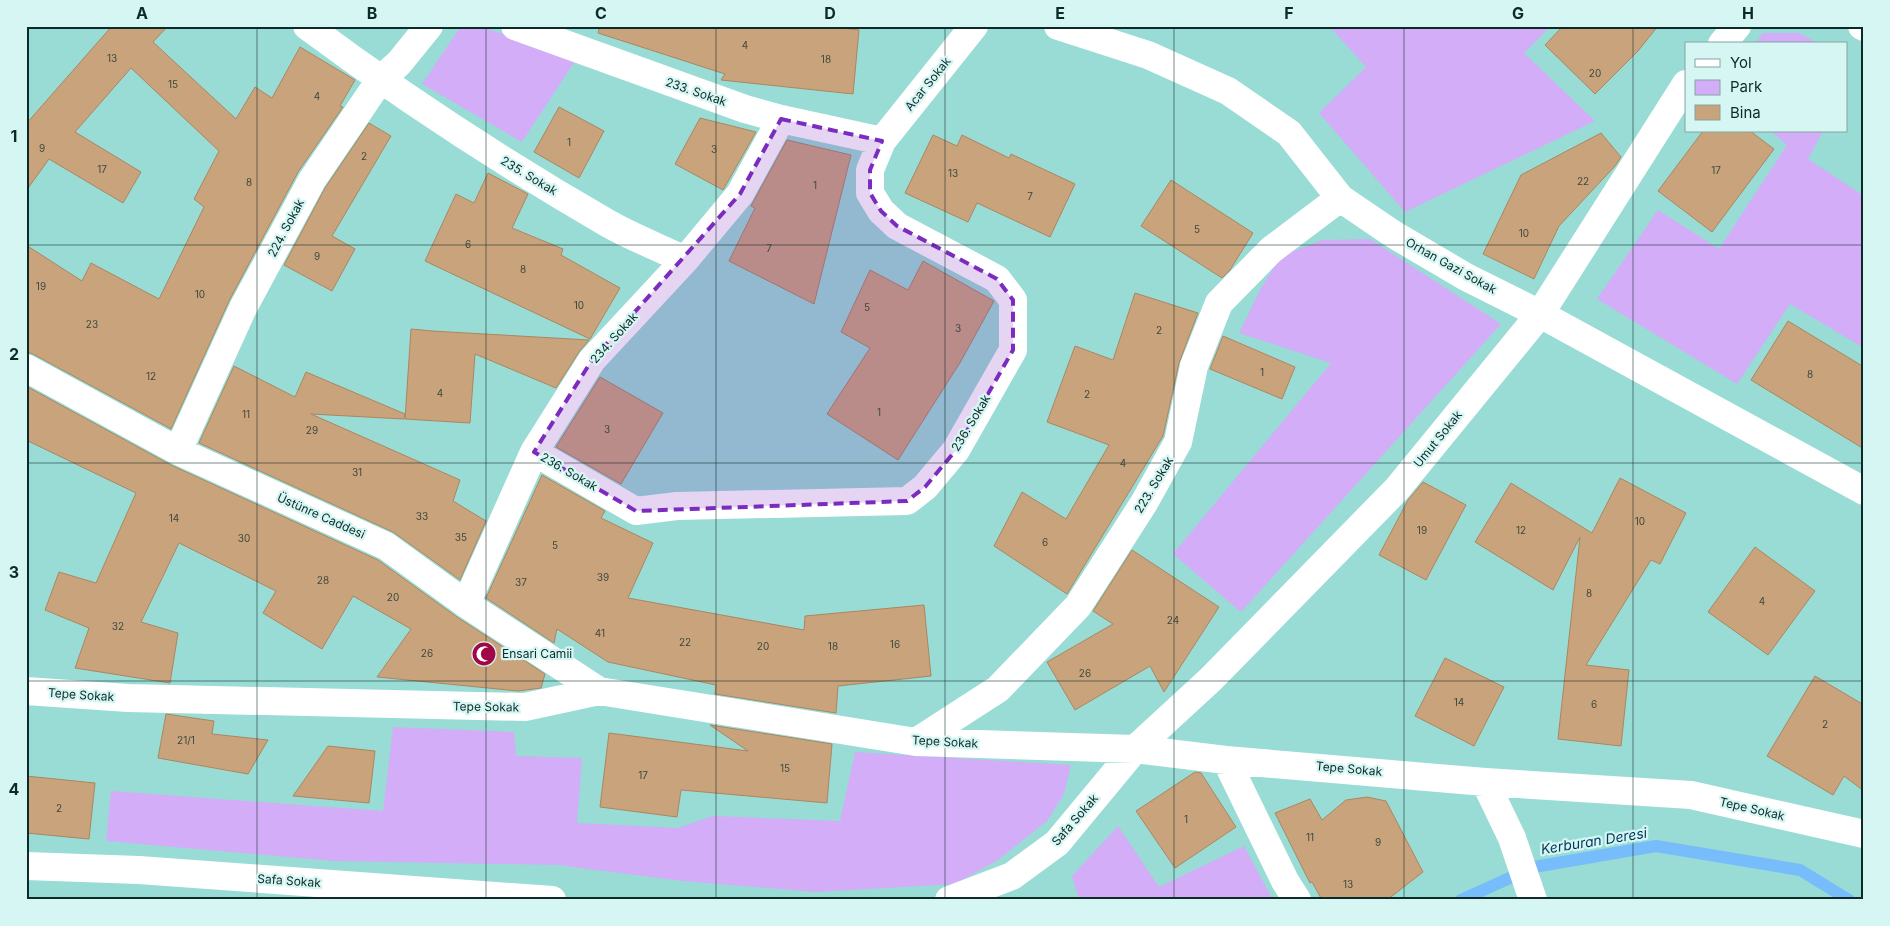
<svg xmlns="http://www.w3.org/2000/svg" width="1890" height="926" viewBox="0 0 1890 926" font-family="Inter,sans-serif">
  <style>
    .green { fill: #d3adf8 }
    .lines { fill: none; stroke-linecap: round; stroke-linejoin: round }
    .stream { stroke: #77bcfb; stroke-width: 12 }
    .building { fill: #c9a37c; stroke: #ab8660 }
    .minor { stroke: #fff; stroke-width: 28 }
    .marked { fill: #7b2cbf; fill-opacity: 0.2; stroke: #7b2cbf; stroke-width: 4; stroke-dasharray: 10 6; stroke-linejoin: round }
    .grid { fill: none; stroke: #0e2a28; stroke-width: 1; stroke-opacity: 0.55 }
    .labels { text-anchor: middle; stroke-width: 4.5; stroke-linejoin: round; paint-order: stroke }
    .number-label { font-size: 10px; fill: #3d483d }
    .street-label { font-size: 12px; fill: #0e2a28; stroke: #d5f6f2 }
    .poi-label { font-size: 12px; fill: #0e2a28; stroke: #d5f6f2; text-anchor: start }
    .water-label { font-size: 14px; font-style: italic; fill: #00375e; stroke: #d5f6f2 }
    .neatline { fill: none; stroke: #0e2a28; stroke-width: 2 }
    .grid-label { font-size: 16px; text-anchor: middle; font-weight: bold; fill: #0e2a28 }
  </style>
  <rect width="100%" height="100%" fill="#98dcd5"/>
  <path class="green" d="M461 26H478L577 58 522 142 422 84Z
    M1329 26H1551L1524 53 1595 121 1405 212 1319 113 1366 67Z
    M1763 33H1799L1820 44H1755Z
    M1771 131H1823L1808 159 1864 196V348L1790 304 1737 384 1597 299 1658 210 1719 249 1787 145Z
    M1370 239 1501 324 1241 612 1173 554 1331 363 1239 333 1261 288 1281 256 1322 240Z
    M393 727 514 732 516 756 582 758 577 823 678 828 713 816 840 821 855 752 1071 765 1064 794 1047 821 998 860 955 884 815 892 682 881 557 865 334 861 106 841 111 791 383 811Z
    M1118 826 1159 887 1244 846 1273 900H1079L1072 876Z"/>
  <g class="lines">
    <path class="stream" d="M1461 900 1534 867 1656 846 1800 870 1849 900"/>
  </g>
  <path class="building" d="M112 26H168L153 42 236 119 255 87 272 98 300 47 355 80 340 106 343 107 298 172 229 301 171 429 33 354 26 352V245L82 281 91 263 159 299 204 207 194 199 219 151 131 68 75 132 141 172 123 203 49 159 26 191V124Z
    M600 26H823L859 30 853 94 721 80 725 74 598 33Z
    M1563 26H1658L1638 51 1595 94 1545 45Z
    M559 107 604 131 579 178 534 152Z
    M700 118 756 132 723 190 675 164Z
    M369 123 391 136 332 236 355 249 332 291 284 265 325 188Z
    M1703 131H1750L1774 149 1712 232 1658 191Z
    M1601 133 1621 157 1615 166 1559 226 1534 279 1483 254 1521 175Z
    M933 135 957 146 962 135 1009 158 1011 154 1075 184 1050 237 977 203 968 222 905 193Z
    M787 140 851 155 814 304 729 261 755 208 751 206Z
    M488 173 528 194 512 228 563 249 561 255 620 288 590 339 425 261 456 194 474 203Z
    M1171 180 1253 233 1230 270 1222 278 1141 226Z
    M923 261 994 301 961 361 898 460 827 414 870 348 841 332 870 270 908 290Z
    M1135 293 1198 313 1179 363 1163 436 1067 594 994 546 1022 492 1066 519 1109 445 1047 422 1075 346 1113 360Z
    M1788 321 1864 367V449L1751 380Z
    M411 329 432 331 589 340 579 352 556 388 475 354 470 423 405 419Z
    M1223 336 1295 367 1282 399 1210 369Z
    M234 366 295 397 306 372 405 414 404 419 311 414 460 480 453 501 486 521 460 580 393 532 199 443Z
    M600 377 663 413 621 484 556 447Z
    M26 386 171 465 378 560 457 617 545 674 541 688 518 691 377 677 411 629 353 596 322 649 263 613 276 591 179 543 141 622 178 633 170 683 75 668 89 628 45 610 59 572 96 583 136 493 26 440Z
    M542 475 605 511 601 518 653 543 628 598 804 630 805 616 924 605 931 676 838 686 836 713 715 694 716 685 608 662 557 629 554 643 486 598Z
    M1620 478 1686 513 1660 564 1651 560 1586 665 1629 670 1621 746 1558 739 1580 537 1553 590 1475 542 1511 483 1592 533Z
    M1423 482 1466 505 1426 580 1379 555 1408 500Z
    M1755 547 1815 591 1768 655 1708 612Z
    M1132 550 1219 607 1164 692 1150 666 1075 710 1047 662 1113 624 1093 611Z
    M1445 658 1504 687 1474 746 1415 716Z
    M1815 676 1864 705V791L1844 776 1833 795 1767 756Z
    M166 714 214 721 212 734 268 740 248 774 158 758Z
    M710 725 832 744 827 803 681 790 677 817 600 807 609 733 748 751Z
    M328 746 375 751 369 803 293 796Z
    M1195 772 1201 773 1236 827 1175 868 1136 811Z
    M26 776 95 783 89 839 26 833Z
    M1367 797 1386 801 1423 872 1387 900H1322L1312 882 1310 883 1275 813 1310 799 1322 820 1346 800Z"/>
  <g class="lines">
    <path class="minor" d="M307 26C404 98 505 164 609 224 634 238 660 248 685 260
      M515 26 745 109 781 119 882 141
      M1058 26 1148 55 1228 91 1289 133 1340 198 1393 234 1466 277 1540 314 1864 491
      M1862 26 1864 27
      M1722 44 1737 26
      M26 368 178 451 386 546 466 604 599 691
      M178 451 243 308 312 180 380 80 399 63 429 26
      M534 452 636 511 677 506 907 501 925 487 956 450 1013 350V300L997 279 897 226 881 211 870 193V170L882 141 974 26
      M466 604 534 452 592 360 685 260 740 194 781 119
      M26 691 128 698 525 707 599 691 916 742 1135 749 1226 760 1485 782 1691 795 1864 834
      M916 742 998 689 1078 606 1144 503 1178 442 1194 366 1219 303 1271 250 1340 198
      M1226 760 1285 881 1297 900
      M1485 782 1512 838 1533 900
      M26 866 139 870 552 900
      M949 900 1012 876 1057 843 1135 749 1211 679 1397 489 1540 314 1686 84"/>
  </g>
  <path class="marked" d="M781 119 882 141 870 170V193L881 211 897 226 997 279 1013 300V350L956 450 925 487 907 501 636 511 534 452 592 360 740 194Z"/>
  <path class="grid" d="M257 26V900M486 26V900M716 26V900M945 26V900M1174 26V900M1404 26V900M1633 26V900M26 245H1864M26 463H1864M26 681H1864"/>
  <defs>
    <symbol id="mosque-disc" viewBox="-11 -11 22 22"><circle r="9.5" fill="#a10646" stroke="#d5f6f2"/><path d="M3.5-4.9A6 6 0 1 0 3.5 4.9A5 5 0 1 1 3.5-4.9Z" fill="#fff"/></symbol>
  </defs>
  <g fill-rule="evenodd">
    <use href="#mosque-disc" x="470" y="640" width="28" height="28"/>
  </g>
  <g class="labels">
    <g class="number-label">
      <text x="745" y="49">4</text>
      <text x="112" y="62">13</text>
      <text x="826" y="63">18</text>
      <text x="1595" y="77">20</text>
      <text x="173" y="88">15</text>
      <text x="317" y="100">4</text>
      <text x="569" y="146">1</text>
      <text x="42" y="152">9</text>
      <text x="714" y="153">3</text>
      <text x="364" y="160">2</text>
      <text x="102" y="173">17</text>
      <text x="1716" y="174">17</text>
      <text x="953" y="177">13</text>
      <text x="1583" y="185">22</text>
      <text x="249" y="186">8</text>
      <text x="815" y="189">1</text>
      <text x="1030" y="200">7</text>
      <text x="1197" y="233">5</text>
      <text x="1524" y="237">10</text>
      <text x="468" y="248">6</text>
      <text x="769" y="252">7</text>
      <text x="317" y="260">9</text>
      <text x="523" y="273">8</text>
      <text x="41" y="290">19</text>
      <text x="200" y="298">10</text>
      <text x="579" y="309">10</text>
      <text x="867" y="311">5</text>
      <text x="92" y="328">23</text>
      <text x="958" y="332">3</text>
      <text x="1159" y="334">2</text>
      <text x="1262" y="376">1</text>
      <text x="1810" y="378">8</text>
      <text x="151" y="380">12</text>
      <text x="440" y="397">4</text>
      <text x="1087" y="398">2</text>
      <text x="879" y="416">1</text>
      <text x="246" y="418">11</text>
      <text x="607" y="433">3</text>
      <text x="312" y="434">29</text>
      <text x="1123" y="467">4</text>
      <text x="357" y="476">31</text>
      <text x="422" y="520">33</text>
      <text x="174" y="522">14</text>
      <text x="1640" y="525">10</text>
      <text x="1422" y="534">19</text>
      <text x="1521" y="534">12</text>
      <text x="461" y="541">35</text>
      <text x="244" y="542">30</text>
      <text x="1045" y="546">6</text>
      <text x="555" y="549">5</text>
      <text x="603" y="581">39</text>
      <text x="323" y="584">28</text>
      <text x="521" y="586">37</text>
      <text x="1589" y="597">8</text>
      <text x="393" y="601">20</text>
      <text x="1762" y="605">4</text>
      <text x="1173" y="624">24</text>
      <text x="118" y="630">32</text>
      <text x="600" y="637">41</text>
      <text x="685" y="646">22</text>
      <text x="895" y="648">16</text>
      <text x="763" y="650">20</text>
      <text x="833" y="650">18</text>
      <text x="427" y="657">26</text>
      <text x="1085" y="677">26</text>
      <text x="1459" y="706">14</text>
      <text x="1594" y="708">6</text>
      <text x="1825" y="728">2</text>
      <text x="186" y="744">21/1</text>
      <text x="785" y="772">15</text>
      <text x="643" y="779">17</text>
      <text x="59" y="812">2</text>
      <text x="1186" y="823">1</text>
      <text x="1310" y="841">11</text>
      <text x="1378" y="846">9</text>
      <text x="1348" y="888">13</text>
    </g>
    <g class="street-label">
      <text transform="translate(928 84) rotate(-51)" y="4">Acar Sokak</text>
      <text transform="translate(696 92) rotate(19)" y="4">233. Sokak</text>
      <text transform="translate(529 176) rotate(31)" y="4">235. Sokak</text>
      <text transform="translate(286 228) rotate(-62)" y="4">224. Sokak</text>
      <text transform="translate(1451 266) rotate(29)" y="4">Orhan Gazi Sokak</text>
      <text transform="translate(614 338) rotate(-48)" y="4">234. Sokak</text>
      <text transform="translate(971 423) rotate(-59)" y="4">236. Sokak</text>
      <text transform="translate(1438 439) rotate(-51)" y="4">Umut Sokak</text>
      <text transform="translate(569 472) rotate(30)" y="4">236. Sokak</text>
      <text transform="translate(1154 485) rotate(-59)" y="4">223. Sokak</text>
      <text transform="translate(321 516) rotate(24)" y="4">Üstünre Caddesi</text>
      <text transform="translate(81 695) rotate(4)" y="4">Tepe Sokak</text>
      <text transform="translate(486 707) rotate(1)" y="4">Tepe Sokak</text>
      <text transform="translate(945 742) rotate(3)" y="4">Tepe Sokak</text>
      <text transform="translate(1349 769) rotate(5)" y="4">Tepe Sokak</text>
      <text transform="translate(1752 809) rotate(13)" y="4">Tepe Sokak</text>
      <text transform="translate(1075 820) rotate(-49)" y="4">Safa Sokak</text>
      <text transform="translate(289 881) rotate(4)" y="4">Safa Sokak</text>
    </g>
    <g class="poi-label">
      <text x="502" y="658">Ensari Camii</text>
    </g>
    <g class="water-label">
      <text transform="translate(1594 841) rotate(-9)" y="5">Kerburan Deresi</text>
    </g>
  </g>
  <rect width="1890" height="926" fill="none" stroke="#d5f6f2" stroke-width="55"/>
  <rect x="1685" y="42" width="162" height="90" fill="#d5f6f2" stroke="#85a4a1"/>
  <rect x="1695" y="59" width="25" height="8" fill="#ffffff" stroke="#85a4a1"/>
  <text x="1730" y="68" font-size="15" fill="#0e2a28">Yol</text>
  <rect x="1695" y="80" width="25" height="15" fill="#d3adf8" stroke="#85a4a1"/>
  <text x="1730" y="92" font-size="15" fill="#0e2a28">Park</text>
  <rect x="1695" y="105" width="25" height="15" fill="#c9a37c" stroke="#85a4a1"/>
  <text x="1730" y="118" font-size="15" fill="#0e2a28">Bina</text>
  <rect x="28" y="28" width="1834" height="870" class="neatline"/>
  <g class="grid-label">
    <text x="142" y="19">A</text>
    <text x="372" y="19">B</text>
    <text x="601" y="19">C</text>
    <text x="830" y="19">D</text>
    <text x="1060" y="19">E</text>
    <text x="1289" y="19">F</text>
    <text x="1518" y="19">G</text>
    <text x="1748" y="19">H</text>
    <text x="14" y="142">1</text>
    <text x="14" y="360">2</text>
    <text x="14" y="578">3</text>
    <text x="14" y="795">4</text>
  </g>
</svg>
